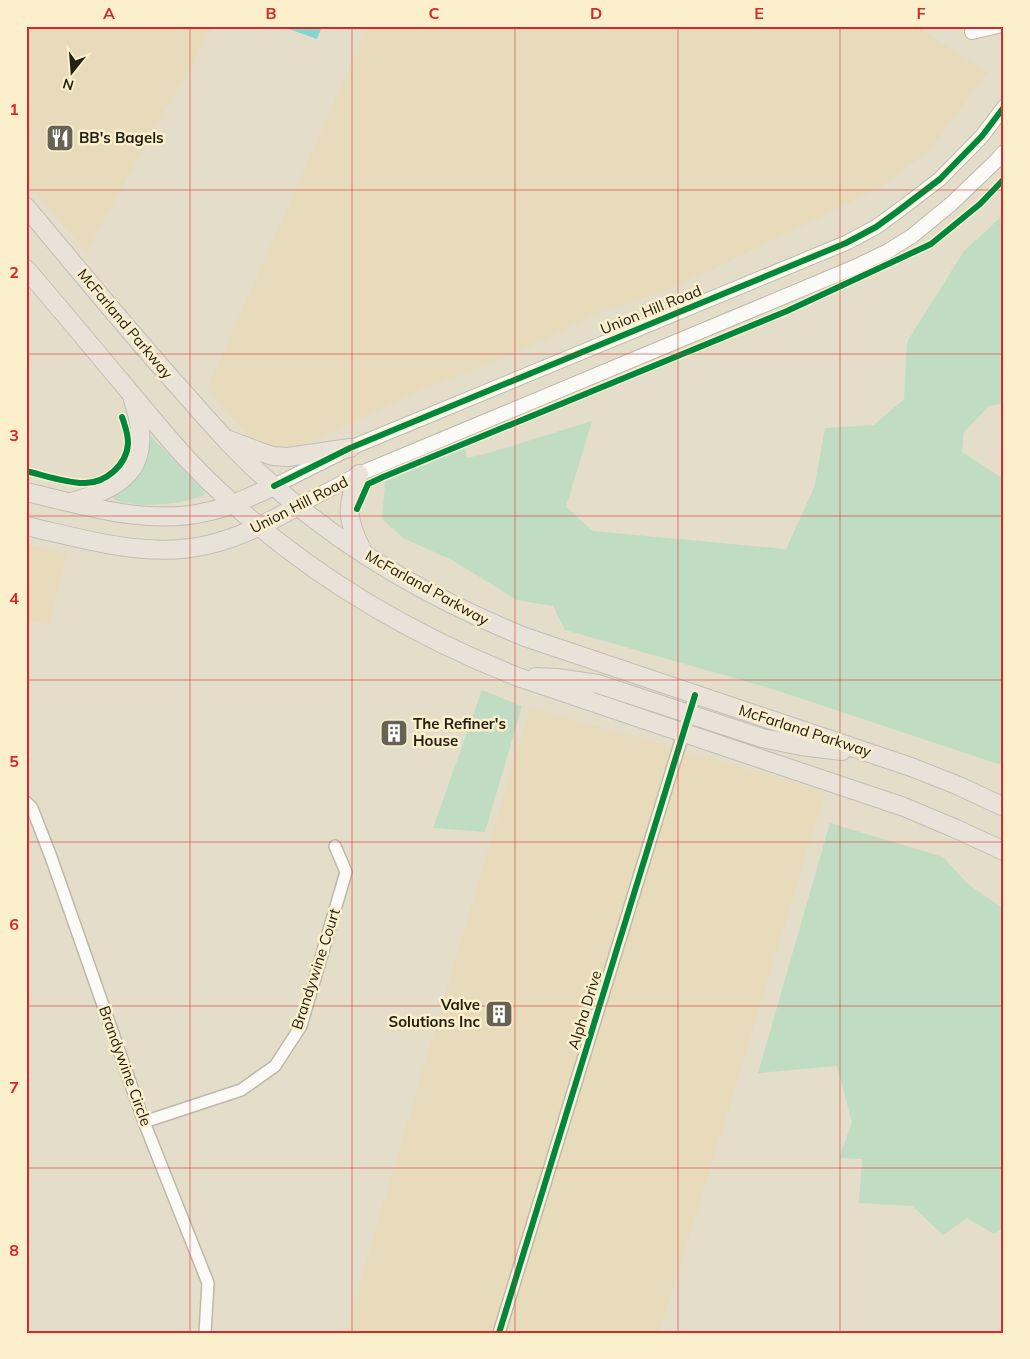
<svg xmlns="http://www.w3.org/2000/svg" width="1030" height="1359" viewBox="0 0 1030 1359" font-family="Mulish,sans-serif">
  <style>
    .built { fill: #e7dbbc }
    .green { fill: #c0ddc3 }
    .water { fill: #83d6d0 }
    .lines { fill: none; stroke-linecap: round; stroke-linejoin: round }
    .minor-casing { stroke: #bdb8a8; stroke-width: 14 }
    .tertiary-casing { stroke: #bdb8a8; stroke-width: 16 }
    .primary-casing { stroke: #c1beb4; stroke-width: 20 }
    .minor { stroke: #fbfaf7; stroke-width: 11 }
    .tertiary { stroke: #fbfaf7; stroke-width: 14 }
    .primary { stroke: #e8e2d9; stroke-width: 18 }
    .cycleway-casing { stroke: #fbefcc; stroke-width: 9 }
    .cycleway { stroke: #00873e; stroke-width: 6 }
    .grid { fill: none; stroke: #d62828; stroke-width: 1; stroke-opacity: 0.55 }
    .labels { text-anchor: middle; stroke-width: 5; stroke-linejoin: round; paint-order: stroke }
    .poi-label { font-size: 15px; font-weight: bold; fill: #242013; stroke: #fbefcc; text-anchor: start }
    .street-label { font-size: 15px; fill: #242013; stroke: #fbefcc }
    .neatline { fill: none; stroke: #d62828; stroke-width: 2 }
    .grid-label { font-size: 16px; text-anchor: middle; font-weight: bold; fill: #d62828 }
  </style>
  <rect width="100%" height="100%" fill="#e4ddca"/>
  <path class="built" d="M26 26H213L86 252 26 180Z
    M368 26H916L988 72 930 150 881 187 716 268 659 293 597 314 545 340 486 365 423 389 307 444 275 448 248 436 207 389Z
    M26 544 67 554 49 624 26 621Z
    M530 708 644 739 825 792 724 1124 659 1333H345Z"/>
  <path class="green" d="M1004 187V403L989 406 964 432 962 452 999 476 1004 477V766L766 687 565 630 553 606 517 600 452 560 403 538 382 519 386 473 465 440 466 458 485 454 592 421 566 507 593 531 786 549 814 488 825 428 874 425 904 399 907 342 964 251 1000 218 1002 189Z
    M151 436 203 490 205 493 204 495C182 505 135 509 114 499L113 497 114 494 148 437Z
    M482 690 522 706 485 832 433 828Z
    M830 823 943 857 968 884 1004 909V1228L994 1234 967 1218 943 1235 912 1206 859 1203 862 1159 839 1158 852 1122 837 1066 758 1073Z"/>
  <path class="water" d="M285 26H322L317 39 289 29Z"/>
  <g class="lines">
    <defs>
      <path id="minor" d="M26 802 32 808 51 857 144 1122 208 1283 205 1333
        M144 1122 241 1090 275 1066 301 1026 346 872 335 846
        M499 1333 695 695"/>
      <path id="tertiary" d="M972 32 998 26
        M274 486 350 448 846 243 876 227 898 211 940 179 982 136 1004 107
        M298 506 359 474 855 267 888 251 912 236 951 204 996 161 1004 152"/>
      <path id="primary" d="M26 207C79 270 130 333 185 394 213 426 241 458 274 486 347 551 434 600 525 637L911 767 959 786 1004 807
        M26 269C59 307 91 346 123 384 144 409 165 435 187 459 279 556 394 628 518 677L904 807 954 828 1004 851
        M229 440 258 451 273 456 288 457 350 448
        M359 474C345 507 347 521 363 552
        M26 492C84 505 147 526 206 512 230 507 252 496 274 486
        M72 502C131 485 154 462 133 400
        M26 526C84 539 147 559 207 545 239 538 269 522 298 506
        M536 677 557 678 598 684 762 738 801 746 842 751"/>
    </defs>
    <use href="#minor" class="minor-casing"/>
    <use href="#tertiary" class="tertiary-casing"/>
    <use href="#primary" class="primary-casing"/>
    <use href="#minor" class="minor"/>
    <use href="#tertiary" class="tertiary"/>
    <use href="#primary" class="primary"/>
    <defs>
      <path id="cycleway" d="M26 471C43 475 67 483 83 483 105 484 127 465 128 443 128 433 125 426 122 417
        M274 486 350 448 846 243 876 227 898 211 940 179 982 136 1004 107
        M357 509 368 484 383 477 787 311 931 244 980 204 1004 179
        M499 1333 695 695"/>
    </defs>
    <use href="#cycleway" class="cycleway-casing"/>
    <use href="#cycleway" class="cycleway"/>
  </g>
  <path class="grid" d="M190 26V1333M352 26V1333M515 26V1333M678 26V1333M840 26V1333M26 190H1004M26 354H1004M26 516H1004M26 680H1004M26 842H1004M26 1006H1004M26 1168H1004"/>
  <defs>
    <symbol id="restaurant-square" viewBox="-11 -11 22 22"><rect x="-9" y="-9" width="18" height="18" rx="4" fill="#676253" stroke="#fbefcc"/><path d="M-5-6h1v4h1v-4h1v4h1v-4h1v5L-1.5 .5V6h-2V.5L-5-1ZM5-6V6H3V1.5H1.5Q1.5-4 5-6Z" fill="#fff"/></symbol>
    <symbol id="building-square" viewBox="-11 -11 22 22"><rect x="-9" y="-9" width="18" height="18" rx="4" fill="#676253" stroke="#fbefcc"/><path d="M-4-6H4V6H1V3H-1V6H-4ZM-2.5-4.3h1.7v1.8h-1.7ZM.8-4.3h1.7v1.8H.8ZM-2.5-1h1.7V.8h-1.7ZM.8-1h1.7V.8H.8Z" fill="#fff"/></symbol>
  </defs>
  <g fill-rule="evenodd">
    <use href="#restaurant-square" x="44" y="122" width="32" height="32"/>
    <use href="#building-square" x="378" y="717" width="32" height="32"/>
    <use href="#building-square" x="483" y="998" width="32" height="32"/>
  </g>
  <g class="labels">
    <g class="poi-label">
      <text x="79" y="143">BB's Bagels</text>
      <text x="413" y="729">The Refiner's<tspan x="413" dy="17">House</tspan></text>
      <text x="480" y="1010" text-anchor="end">Valve<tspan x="480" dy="17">Solutions Inc</tspan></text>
    </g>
    <g class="street-label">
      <text transform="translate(651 310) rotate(-22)" y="5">Union Hill Road</text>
      <text transform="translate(125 324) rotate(50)" y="5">McFarland Parkway</text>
      <text transform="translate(299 505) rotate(-27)" y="5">Union Hill Road</text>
      <text transform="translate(427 588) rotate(29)" y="5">McFarland Parkway</text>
      <text transform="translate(805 731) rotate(18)" y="5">McFarland Parkway</text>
      <text transform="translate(316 969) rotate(-72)" y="5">Brandywine Court</text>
      <text transform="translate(585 1010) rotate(-73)" y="5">Alpha Drive</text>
      <text transform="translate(125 1066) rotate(70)" y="5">Brandywine Circle</text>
    </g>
  </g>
  <rect width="1030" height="1359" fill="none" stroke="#fbefcc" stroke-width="55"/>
  <g transform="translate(72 72) rotate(197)" stroke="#fbefcc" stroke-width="4" paint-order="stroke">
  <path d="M0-4L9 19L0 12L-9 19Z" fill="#242013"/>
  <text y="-8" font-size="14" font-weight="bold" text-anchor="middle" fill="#242013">N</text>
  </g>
  <rect x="28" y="28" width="974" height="1304" class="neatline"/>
  <g class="grid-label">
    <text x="109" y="19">A</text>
    <text x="271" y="19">B</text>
    <text x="434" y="19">C</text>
    <text x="596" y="19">D</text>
    <text x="759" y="19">E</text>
    <text x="921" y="19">F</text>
    <text x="14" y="115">1</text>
    <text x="14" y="278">2</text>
    <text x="14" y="441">3</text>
    <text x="14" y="604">4</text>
    <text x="14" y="767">5</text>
    <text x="14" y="930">6</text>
    <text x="14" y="1093">7</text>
    <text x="14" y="1256">8</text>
  </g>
</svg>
